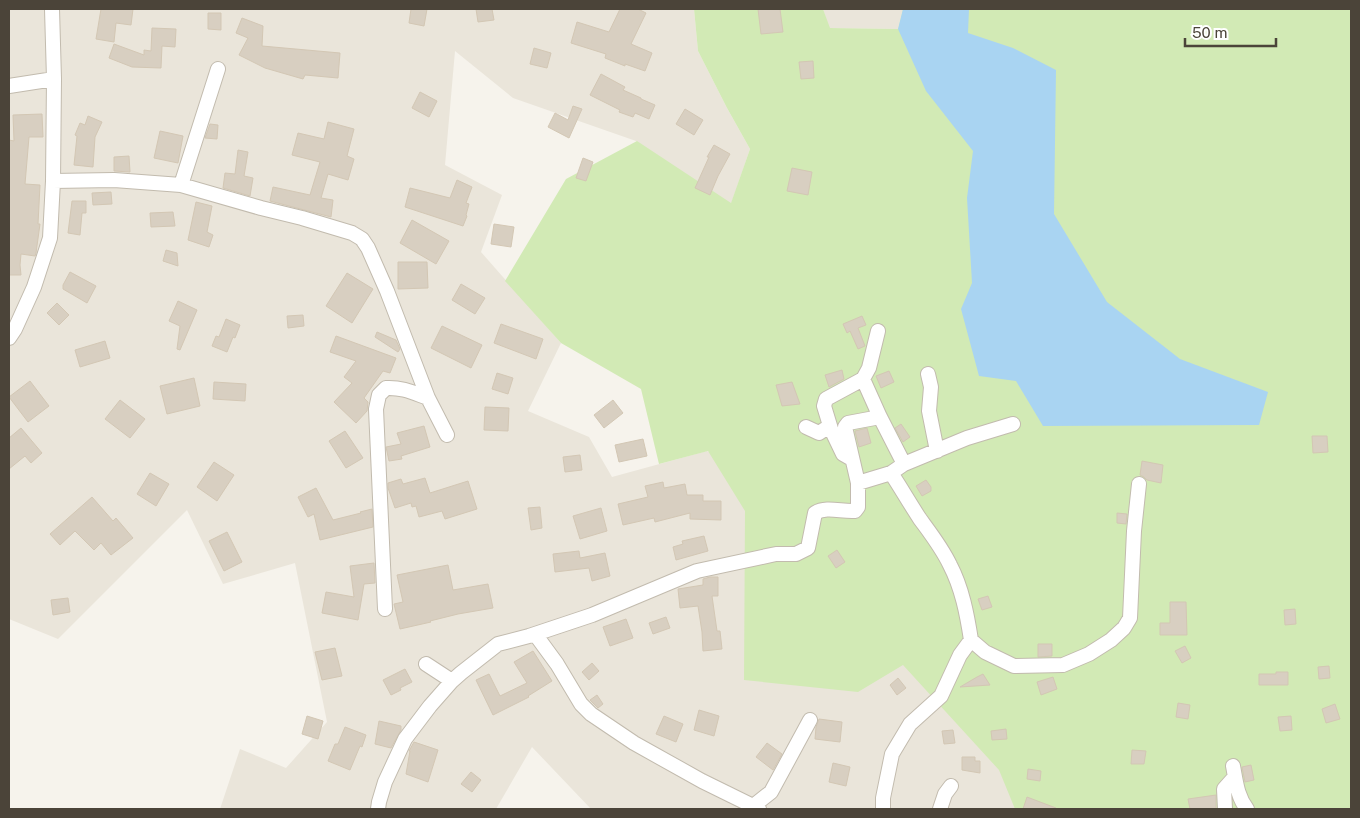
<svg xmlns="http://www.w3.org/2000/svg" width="1360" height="818" viewBox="0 0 1360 818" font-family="'Public Sans',sans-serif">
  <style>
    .residential { fill: #eae5da }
    .green { fill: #d2eab5 }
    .water { fill: #a9d4f2 }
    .building { fill: #d8cfc1; stroke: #d3c7b4 }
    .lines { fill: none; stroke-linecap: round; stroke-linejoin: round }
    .street-casing { stroke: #c2bbae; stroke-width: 16 }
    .street { stroke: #fff; stroke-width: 14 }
  </style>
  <rect width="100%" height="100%" fill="#f6f3ec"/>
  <path class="residential" d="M9 9H694L698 51 727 108 750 149 731 204 636 141 513 98 455 51 445 165 502 195 481 252 561 343 528 411 589 437 612 477 707 451 1351 809H591L532 747 496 809H220L240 749 286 768 327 722 295 563 223 584 187 510 58 639 9 619Z
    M823 9H903L898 29 829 28Z"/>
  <path class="green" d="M694 9H823L830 28 898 29 903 9H1351V809H1015L999 770 903 665 858 692 744 680 745 511 708 451 659 464 641 389 561 343 505 281 566 179 637 141 731 203 750 149 727 108 698 51Z"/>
  <path class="water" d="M903 9H969L968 33 1013 48 1056 70 1054 214 1107 302 1180 359 1268 392 1259 425 1043 426 1016 381 979 376 961 309 972 283 967 198 973 151 926 91 898 29Z"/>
  <path class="building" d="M101 9H133L131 25 116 23 114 42 96 39Z
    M411 9H427L424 26 409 23Z
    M476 9H492L494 20 478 22Z
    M620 9H638L646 13 631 44 652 53 645 71 625 64V66L605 58 606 54 571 43 577 22 609 32Z
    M758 9H780L783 32 761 34Z
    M208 13H221V30L208 29Z
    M242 18 263 26 262 46 340 53 338 78 305 75 303 79 265 68 239 55 248 38 236 33Z
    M152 28 176 29 175 47 162 46 161 68 132 67 109 58 114 44 144 55V50L151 51Z
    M534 48 551 53 547 68 530 64Z
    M813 61 814 78 801 79 799 62Z
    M601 74 625 87 623 90 641 98V99L655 105 649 119 635 113 633 117 619 112 620 110 590 95Z
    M420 92 437 101 429 117 412 108Z
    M573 106 582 109 569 138 548 127 555 113 568 120Z
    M685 109 703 120 694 135 676 124Z
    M42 114 43 137H29L25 184 40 185 38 224H40L36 253 35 256 21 254 20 265 21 275H9V140L14 141 13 115Z
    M88 116 102 122 95 137 93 167 74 165 77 136 75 135 80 123 85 125Z
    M328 122 354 129 347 156 354 159 348 180 328 174 321 198 333 200 331 217 270 201 273 187 310 195 320 162 292 155 298 133 324 139Z
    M210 124 218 125 217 139 205 138Z
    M160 131 183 136 178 163 154 158Z
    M714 145 730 154 718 176 710 195 695 188 709 157H707Z
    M238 150 248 152 244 176 253 178 250 196 223 188 225 173 235 174Z
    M129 156 130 172 114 171V157Z
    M583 158 593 162 586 181 576 178Z
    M792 168 812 172 808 195 787 191Z
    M457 180 472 187 466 203 469 204 466 215 467 216 463 226 405 207 410 188 450 198Z
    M111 192 112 204 93 205 92 193Z
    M72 201H86V213H82L80 235 68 233Z
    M196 202 212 206 207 232 213 235 209 247 188 240Z
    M173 212 175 226 151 227 150 213Z
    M412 220 449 241 436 264 400 243Z
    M494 224 514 227 511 247 491 244Z
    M166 250 177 253 178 266 163 261Z
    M398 262H427L428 288 398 289Z
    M70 272 96 286 87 303 63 289V285Z
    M347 273 373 289 352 323 326 306Z
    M461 284 485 298 475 314 452 300Z
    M178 301 197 310 180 350 177 349 180 326 169 321Z
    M57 303 69 315 59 325 47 313Z
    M303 315 304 326 288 328 287 316Z
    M862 316 866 325 858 328 865 346 858 349 850 331 847 333 843 324Z
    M226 319 240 325 235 338 233 337 227 352 212 346 216 336 219 337Z
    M501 324 543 339 536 359 494 343Z
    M442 326 482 345 471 368 431 348Z
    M377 332 396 340 400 349 398 352 375 337Z
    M336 336 396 358 390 373 383 371 364 398 368 402 367 411 356 423 334 402 352 383 344 377 356 361 330 352Z
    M105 341 110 358 80 367 75 350Z
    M842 370 844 379 829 387 825 375Z
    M889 371 894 382 881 388 876 376Z
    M497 373 513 378 508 394 492 389Z
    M194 378 200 406 167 414 160 386Z
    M30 381 49 406 28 422 9 397Z
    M214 382 246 384 245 401 213 399Z
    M792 382 800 404 782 406 776 385Z
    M120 400 145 419 130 438 105 419Z
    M613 400 623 413 604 428 594 415Z
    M485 407 509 408 508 431 484 430Z
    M901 424 910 437 903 442 895 428Z
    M424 426 430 447 401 456 402 459 389 461 386 447 401 444 397 433Z
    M21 428 42 453 31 463 25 456 9 469V438Z
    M867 428 871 443 859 447 855 431Z
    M345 431 363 458 346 468 329 441Z
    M1312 436H1327L1328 452 1313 453Z
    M643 439 647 456 619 462 615 445Z
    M580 455 582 470 565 472 563 457Z
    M1142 461 1163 465 1161 483 1147 480 1144 477 1140 475Z
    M214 462 234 475 217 501 197 487Z
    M150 473 169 484 156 506 137 494Z
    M425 478 430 493 468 481 477 509 445 519 442 511 419 517 416 506 412 507 411 503 395 508 388 488V483L401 479 403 484Z
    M926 480 931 487V491L922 496 916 486Z
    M663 482 664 488 685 484 687 495H703V501H721V520L690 519V513L655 522 654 518 623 525 618 504 648 497 645 486Z
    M316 488 333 520 361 513 360 512 372 509 373 527 320 540 314 514 308 517 298 497Z
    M92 497 113 521 116 518 133 538 111 555 101 543 94 550 75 531 60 545 50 534Z
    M540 507 542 528 531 530 528 508Z
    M601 508 607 531 580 539 573 516Z
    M1117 513 1127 514 1126 524 1117 523Z
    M227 532 242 562 224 571 209 541Z
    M704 536 708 551 676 560 673 547 683 544 682 541Z
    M837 550 845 562 836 568 828 556Z
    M579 551 580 558 605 553 610 576 592 581 589 568 555 572 553 554Z
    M374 563 375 583 364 584 358 620 322 613 326 592 354 597 350 566Z
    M448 565 453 590 488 584 493 608 458 614 430 621 431 622 400 629 394 604 403 602 397 575Z
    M710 577H718V596H712L717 631H720L722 649 703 651 702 632 698 606 680 608 678 589 703 585V579Z
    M988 596 992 607 982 610 978 599Z
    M68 598 70 612 53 615 51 600Z
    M1170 602H1186L1187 635H1160V623H1170Z
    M1295 609 1296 624 1285 625 1284 610Z
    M666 617 670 628 653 634 649 623Z
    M626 619 633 638 610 646 603 627Z
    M1038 644H1052V656L1038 657Z
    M1185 646 1191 658 1182 663 1175 651Z
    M335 648 342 676 322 680 315 652Z
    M533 651 552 681 528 696 529 697 493 715 476 680 489 674 500 696 527 683 514 662Z
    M592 663 599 671 589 680 582 672Z
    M1329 666 1330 678 1319 679 1318 667Z
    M405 669 412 682 400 688 401 690 391 695 383 680Z
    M1276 672H1288V685H1259V674H1276Z
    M983 674 990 685 960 687 977 677Z
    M1053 677 1057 689 1041 695 1037 682Z
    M898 678 906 688 897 695 890 685Z
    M597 695 603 704 598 708 590 700Z
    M1178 703 1190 705 1188 719 1176 717Z
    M1335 704 1340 719 1326 723 1322 709Z
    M699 710 719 716 714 736 694 730Z
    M307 716 323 721 318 739 302 734Z
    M664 716 683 724 676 742 656 734Z
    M1291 716 1292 730 1280 731 1278 717Z
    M819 719 842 722 840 742 815 739 816 727Z
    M379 721 401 726V730L391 748 375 744Z
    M345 727 366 735 362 747 360 746 350 770 328 761 335 744H338Z
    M1006 729 1007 739 992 740 991 731Z
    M953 730 955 743 944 744 942 731Z
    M414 742 438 750 428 782 406 774 410 751H409Z
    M767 743 782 754 773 770 756 757Z
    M1132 750 1146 751 1144 764H1131Z
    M962 757H975V761H980V773L962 770Z
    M833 763 850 767 846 786 829 782Z
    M1251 765 1254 780 1245 782 1242 767Z
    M1028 769 1041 771 1040 781 1027 779Z
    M471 772 481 780 472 792 461 784Z
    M1216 795V809H1190L1188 799Z
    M1027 797 1056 808V809H1023Z"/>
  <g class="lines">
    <defs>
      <path id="street" d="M9 86 54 79
        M53 181 114 180 181 185 261 208 302 218 352 233 362 239 368 248 387 291 428 398 447 435
        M181 185 218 69
        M9 338 15 329 34 287 50 238 53 181 54 79 52 9
        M928 374 931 387 929 411 937 451
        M863 379 880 417 904 464
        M806 427 819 433 825 429H831
        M850 458 843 454 831 429 824 406 826 399 863 379 869 368 878 331
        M858 483 891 473 904 464 967 438 1013 424
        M385 609 376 409 379 395 386 388C402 387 414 393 428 398
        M535 634 557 664 581 704 591 714 634 743 702 781 759 809
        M971 640 985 652 1014 666 1063 665 1089 654 1111 640 1124 628 1130 618 1134 531 1139 484
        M426 664 452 681
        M1233 766C1236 781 1237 796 1247 809
        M752 807 771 792 810 720
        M378 809 379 802 385 782 405 739 430 706 452 681 461 673 498 644 529 636 592 615 697 571 776 554H796L808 548 815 513C827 506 841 512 855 511L858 507V483L845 427 848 423 880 417
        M883 809V798L892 754 910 724 941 696 960 655 971 640C967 614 962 588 950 565 942 548 931 534 920 519 910 504 901 488 891 473
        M940 809 945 794 951 786
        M1225 809 1224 789 1232 780 1235 779"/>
    </defs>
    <use href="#street" class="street-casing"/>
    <use href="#street" class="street"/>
  </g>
  <rect width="1360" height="818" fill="none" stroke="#4b4439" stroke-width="20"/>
  <path d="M1185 38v8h91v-8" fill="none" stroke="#4b4439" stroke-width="2.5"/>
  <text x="1192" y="38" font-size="15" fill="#4b4439" stroke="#ffffff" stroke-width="4" paint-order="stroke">50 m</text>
</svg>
